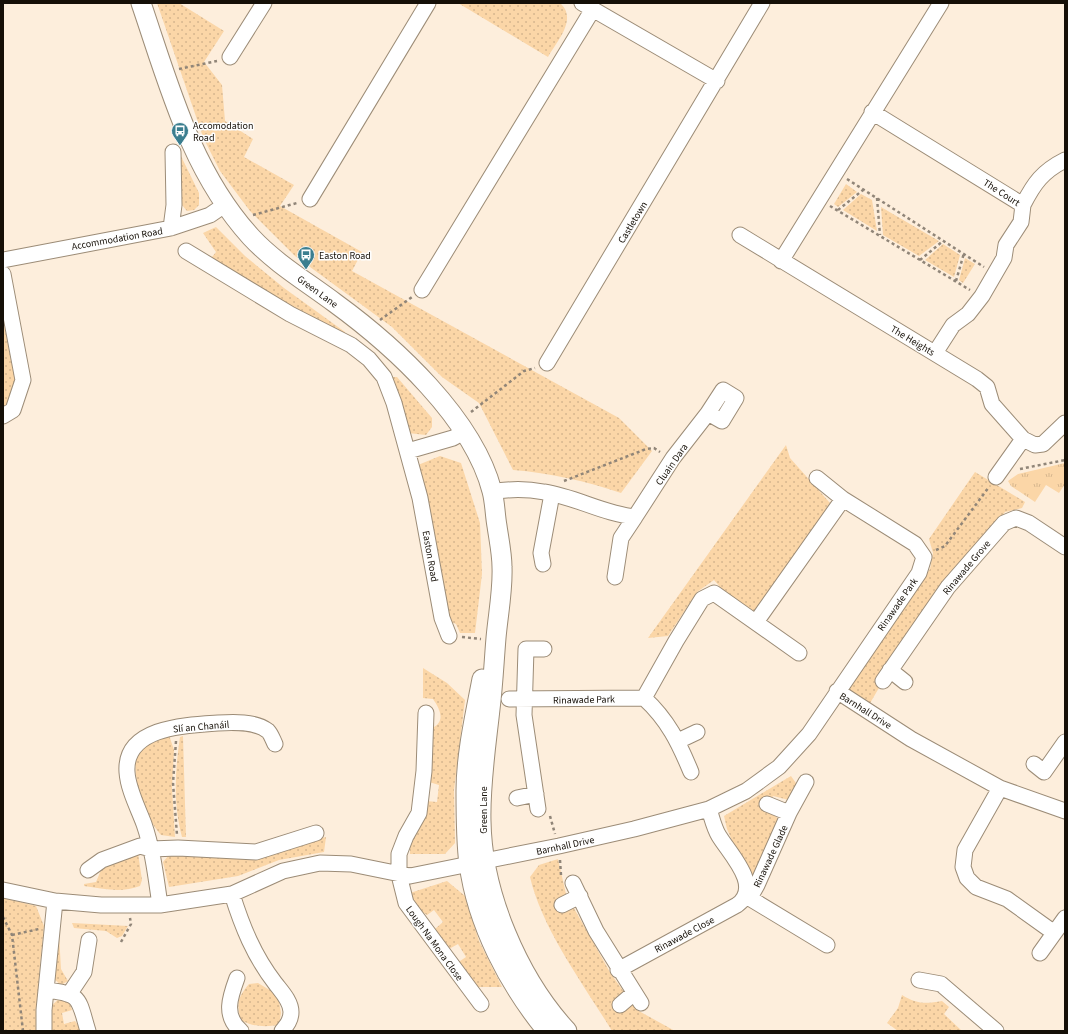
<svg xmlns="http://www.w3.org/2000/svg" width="1068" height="1034" viewBox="0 0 1068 1034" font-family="'Source Sans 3',sans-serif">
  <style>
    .grass { fill: url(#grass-dots) }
    .park { fill: url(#park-tufts) }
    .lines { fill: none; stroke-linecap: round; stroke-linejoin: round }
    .minor-casing { stroke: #9c8c77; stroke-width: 17 }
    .tertiary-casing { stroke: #9c8c77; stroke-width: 21 }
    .path { stroke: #908578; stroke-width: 2.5; stroke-dasharray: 3 3; stroke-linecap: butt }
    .minor { stroke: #fff; stroke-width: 15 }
    .tertiary { stroke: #fff; stroke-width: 19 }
    .labels { text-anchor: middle; stroke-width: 3; stroke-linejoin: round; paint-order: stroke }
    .poi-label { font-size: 10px; fill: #150f07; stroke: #fefefe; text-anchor: start }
    .street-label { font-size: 10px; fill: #150f07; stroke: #fefefe }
  </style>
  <defs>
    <pattern id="grass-dots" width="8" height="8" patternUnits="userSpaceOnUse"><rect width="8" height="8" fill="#fbd6a7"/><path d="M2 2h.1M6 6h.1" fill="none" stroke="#d6b68e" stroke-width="1.8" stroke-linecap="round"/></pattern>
    <pattern id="park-tufts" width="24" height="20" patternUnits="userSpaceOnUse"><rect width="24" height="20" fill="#fbd6a7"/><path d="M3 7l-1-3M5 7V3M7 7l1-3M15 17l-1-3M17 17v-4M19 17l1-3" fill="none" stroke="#d6b68e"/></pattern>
  </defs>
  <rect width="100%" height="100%" fill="#fdeedc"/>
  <path class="grass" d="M157 3H179L224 31 204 62 222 85 225 121 253 139 244 157 294 185 280 206 362 252 352 271 619 418 652 451 621 493C586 481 550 473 513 470L479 403 442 377 392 327 295 256 250 211 220 171 203 137Z
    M458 3H560C578 19 557 41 548 57Z
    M179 152 199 193V205L194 210 187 211 182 205V170Z
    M846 184 857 192 838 207 834 204Z
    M861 194 872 200 877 231 843 210Z
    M881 207 939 241 919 256 883 235Z
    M216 227 245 256 284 288 345 332V337L212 264V257L216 252 203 233Z
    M943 244 960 255 954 277 925 260Z
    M965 258 975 264 963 283 959 280Z
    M3 320 15 380 13 394 3 411Z
    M390 377H397L432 418V427L426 435 408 433Z
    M786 445 790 458 830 503 763 603 756 610 749 612 727 595 714 580 697 592 668 636 648 638Z
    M440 456 461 463 480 523 482 574 475 633H460L456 624 449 621 418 465Z
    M975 472 1025 502 1022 508 1005 512 948 587 883 681 866 710 837 691 930 569 933 553 929 539Z
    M423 668 447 683 465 700 454 790 455 843 445 854H410V843L426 801 437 802 439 785 429 782 432 728C446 722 440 709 433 699L423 698Z
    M169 735 174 750 172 788 175 837 161 835C142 813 135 785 135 756L144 747Z
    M183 736 186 837H182C173 803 175 771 180 737Z
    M791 776 798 786 789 800 773 796 765 808 780 820 758 871 751 875 746 872 727 829 724 816Z
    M326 837 324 852 279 860 238 876 169 887 163 862 169 855 259 854Z
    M138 853 142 880 140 886C122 893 103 889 84 886V884L96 882 101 870 105 866Z
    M558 859 566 894 611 974 637 1010 675 1031H612C584 985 542 929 530 877L539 865Z
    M447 881 465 896 479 941 502 987H475L457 963 466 957 458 944 449 949 435 929 443 922 434 910 427 915C418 910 412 904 410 893Z
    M3 898 36 906 44 926 40 965 36 1031H3Z
    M72 923 128 926 122 936 117 938 106 931 74 928Z
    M59 934 61 969 68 981 61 985 53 978Z
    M258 983 278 995 281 1013 279 1025C265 1027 253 1027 241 1020 236 1003 238 997 249 984Z
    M902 995C916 1004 926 1004 942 1001L949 1007 944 1014 962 1031H898L887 1023 898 1008Z
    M60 998 69 1001 72 1010 62 1013 64 1024 75 1021 82 1031H51L52 1005Z"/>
  <path class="park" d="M1065 463V484L1059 493 1046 485 1035 502 1011 486 1008 481 1018 474Z"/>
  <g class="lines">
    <defs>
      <path id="minor" d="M582 3 717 81
        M230 57 264 3
        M872 112 1023 205 1021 222 1006 245 1004 258 982 296 968 314 953 325 935 353
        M310 199 428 3
        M1023 205C1034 183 1043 171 1065 160
        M171 228 174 205 173 152
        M740 235 977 379 987 387 992 404 1023 439
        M186 251 290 314 351 345 369 359 384 377 394 403 420 498 442 618 449 636
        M3 260 171 228 210 215 226 204
        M781 261 941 3
        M3 274 23 380 13 410 3 416
        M422 290 593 9
        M547 363 762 3
        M408 451 453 438 464 432
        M996 477 1023 439 1035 445 1043 444 1065 423
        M492 492C508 489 528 489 544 492 576 497 604 514 635 517L621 538 615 577
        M635 517 673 458 708 413 723 390 736 398 722 421 708 413
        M543 564 541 553 552 494
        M756 622 843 499
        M890 670 905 682
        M883 681 948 587 1004 523 1016 518 1029 523 1065 547
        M837 691 911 739 1000 788 1065 811
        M644 698C668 720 679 743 691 772
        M509 699 644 698 676 641 702 599 714 593 799 653
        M426 713 424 771 419 813 406 836 399 854V875L406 903 481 1004
        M678 741 697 732
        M1034 764 1044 772 1065 742
        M806 782 789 813 757 885 753 892 746 896 827 945
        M1000 788 965 850 963 867 967 878 976 887 1007 899 1053 932
        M517 798 536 794
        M767 804 789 813
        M538 809 524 715 526 649H544
        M88 870 102 860 140 846 151 849 178 848 256 852 316 833
        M573 883 596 931 641 1003
        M3 890 55 901 101 905H160L232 894 283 871 320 863 351 864 410 876 559 846 634 829 709 809 746 791 779 767 809 734 919 573 924 557 915 544 843 499 817 478
        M232 894C242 926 254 956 275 983 281 991 291 1001 291 1012 291 1020 287 1025 282 1031
        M160 905C156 878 153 850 144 824 138 808 128 789 127 772 124 727 186 725 218 723 233 722 255 721 268 731 271 734 273 740 275 744
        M562 905 580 896
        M1040 953 1065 918
        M618 970 737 905C763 887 730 854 719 836 714 828 712 818 709 809
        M237 978C230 997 223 1016 241 1031
        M919 980 941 984 996 1031
        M46 990C82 994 78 998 88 1031
        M70 993 84 972 89 940
        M620 1005 634 993
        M44 1031V1010L55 901"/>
      <path id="tertiary" d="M141 3C169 85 191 171 251 237 275 263 307 282 335 303 394 346 473 418 492 491 495 502 495 515 497 526 499 540 502 554 502 567 503 590 498 615 496 638 494 662 493 685 490 709 486 746 480 784 481 821 482 893 518 978 567 1031
        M482 679C475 716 466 754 466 791 466 815 466 841 469 864 477 924 509 985 547 1031"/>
    </defs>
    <use href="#minor" class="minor-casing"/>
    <use href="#tertiary" class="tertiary-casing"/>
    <path class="path" d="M179 69 217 61
      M847 179 984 267
      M877 198 880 235
      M830 206 970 290
      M838 210 863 190
      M253 215 297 203
      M920 260 943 241
      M956 281 964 253
      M380 320 412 297
      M471 412 524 371 535 368
      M1020 469 1065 460
      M564 481 646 449 654 448 660 452
      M936 550 945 546 989 487
      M462 637 481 639
      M176 741 173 783 177 835
      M550 816 555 834
      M560 860 561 875
      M3 917 12 935 23 1031
      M12 935 39 929
      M121 942 131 924 130 918"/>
    <use href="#minor" class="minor"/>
    <use href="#tertiary" class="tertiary"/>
  </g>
  <defs>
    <symbol id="bus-pin" viewBox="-11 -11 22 30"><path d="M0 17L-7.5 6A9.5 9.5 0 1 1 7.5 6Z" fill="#3b7e8f" stroke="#fefefe"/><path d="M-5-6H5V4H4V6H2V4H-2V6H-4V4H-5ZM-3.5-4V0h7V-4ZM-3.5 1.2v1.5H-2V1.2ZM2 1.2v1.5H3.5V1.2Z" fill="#fff"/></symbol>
  </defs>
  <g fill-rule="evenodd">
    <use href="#bus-pin" x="170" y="121" width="20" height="27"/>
    <use href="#bus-pin" x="296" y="245" width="20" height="27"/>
  </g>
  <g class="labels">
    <g class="poi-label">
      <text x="193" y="129">Accomodation<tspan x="193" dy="12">Road</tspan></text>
      <text x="319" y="259">Easton Road</text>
    </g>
    <g class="street-label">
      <text transform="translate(1002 192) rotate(33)" y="4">The Court</text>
      <text transform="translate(632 222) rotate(-59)" y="4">Castletown</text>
      <text transform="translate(117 238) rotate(-10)" y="4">Accommodation Road</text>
      <text transform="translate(318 291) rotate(36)" y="4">Green Lane</text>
      <text transform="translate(913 340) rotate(31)" y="4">The Heights</text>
      <text transform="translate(671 464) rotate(-55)" y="4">Cluain Dara</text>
      <text transform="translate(431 556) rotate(80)" y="4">Easton Road</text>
      <text transform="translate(966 567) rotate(-50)" y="4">Rinawade Grove</text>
      <text transform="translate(897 604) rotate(-55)" y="4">Rinawade Park</text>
      <text transform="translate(584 699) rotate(-1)" y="4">Rinawade Park</text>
      <text transform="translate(866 710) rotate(32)" y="4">Barnhall Drive</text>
      <text transform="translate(201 726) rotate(-5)" y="4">Slí an Chanáil</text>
      <text transform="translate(483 810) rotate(-90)" y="4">Green Lane</text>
      <text transform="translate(565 845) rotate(-12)" y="4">Barnhall Drive</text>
      <text transform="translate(770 856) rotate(-65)" y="4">Rinawade Glade</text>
      <text transform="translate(684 934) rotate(-28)" y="4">Rinawade Close</text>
      <text transform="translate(435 943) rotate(54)" y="4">Lough Na Mona Close</text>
    </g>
  </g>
  <rect width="1068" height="1034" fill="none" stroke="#150f07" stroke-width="8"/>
</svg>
